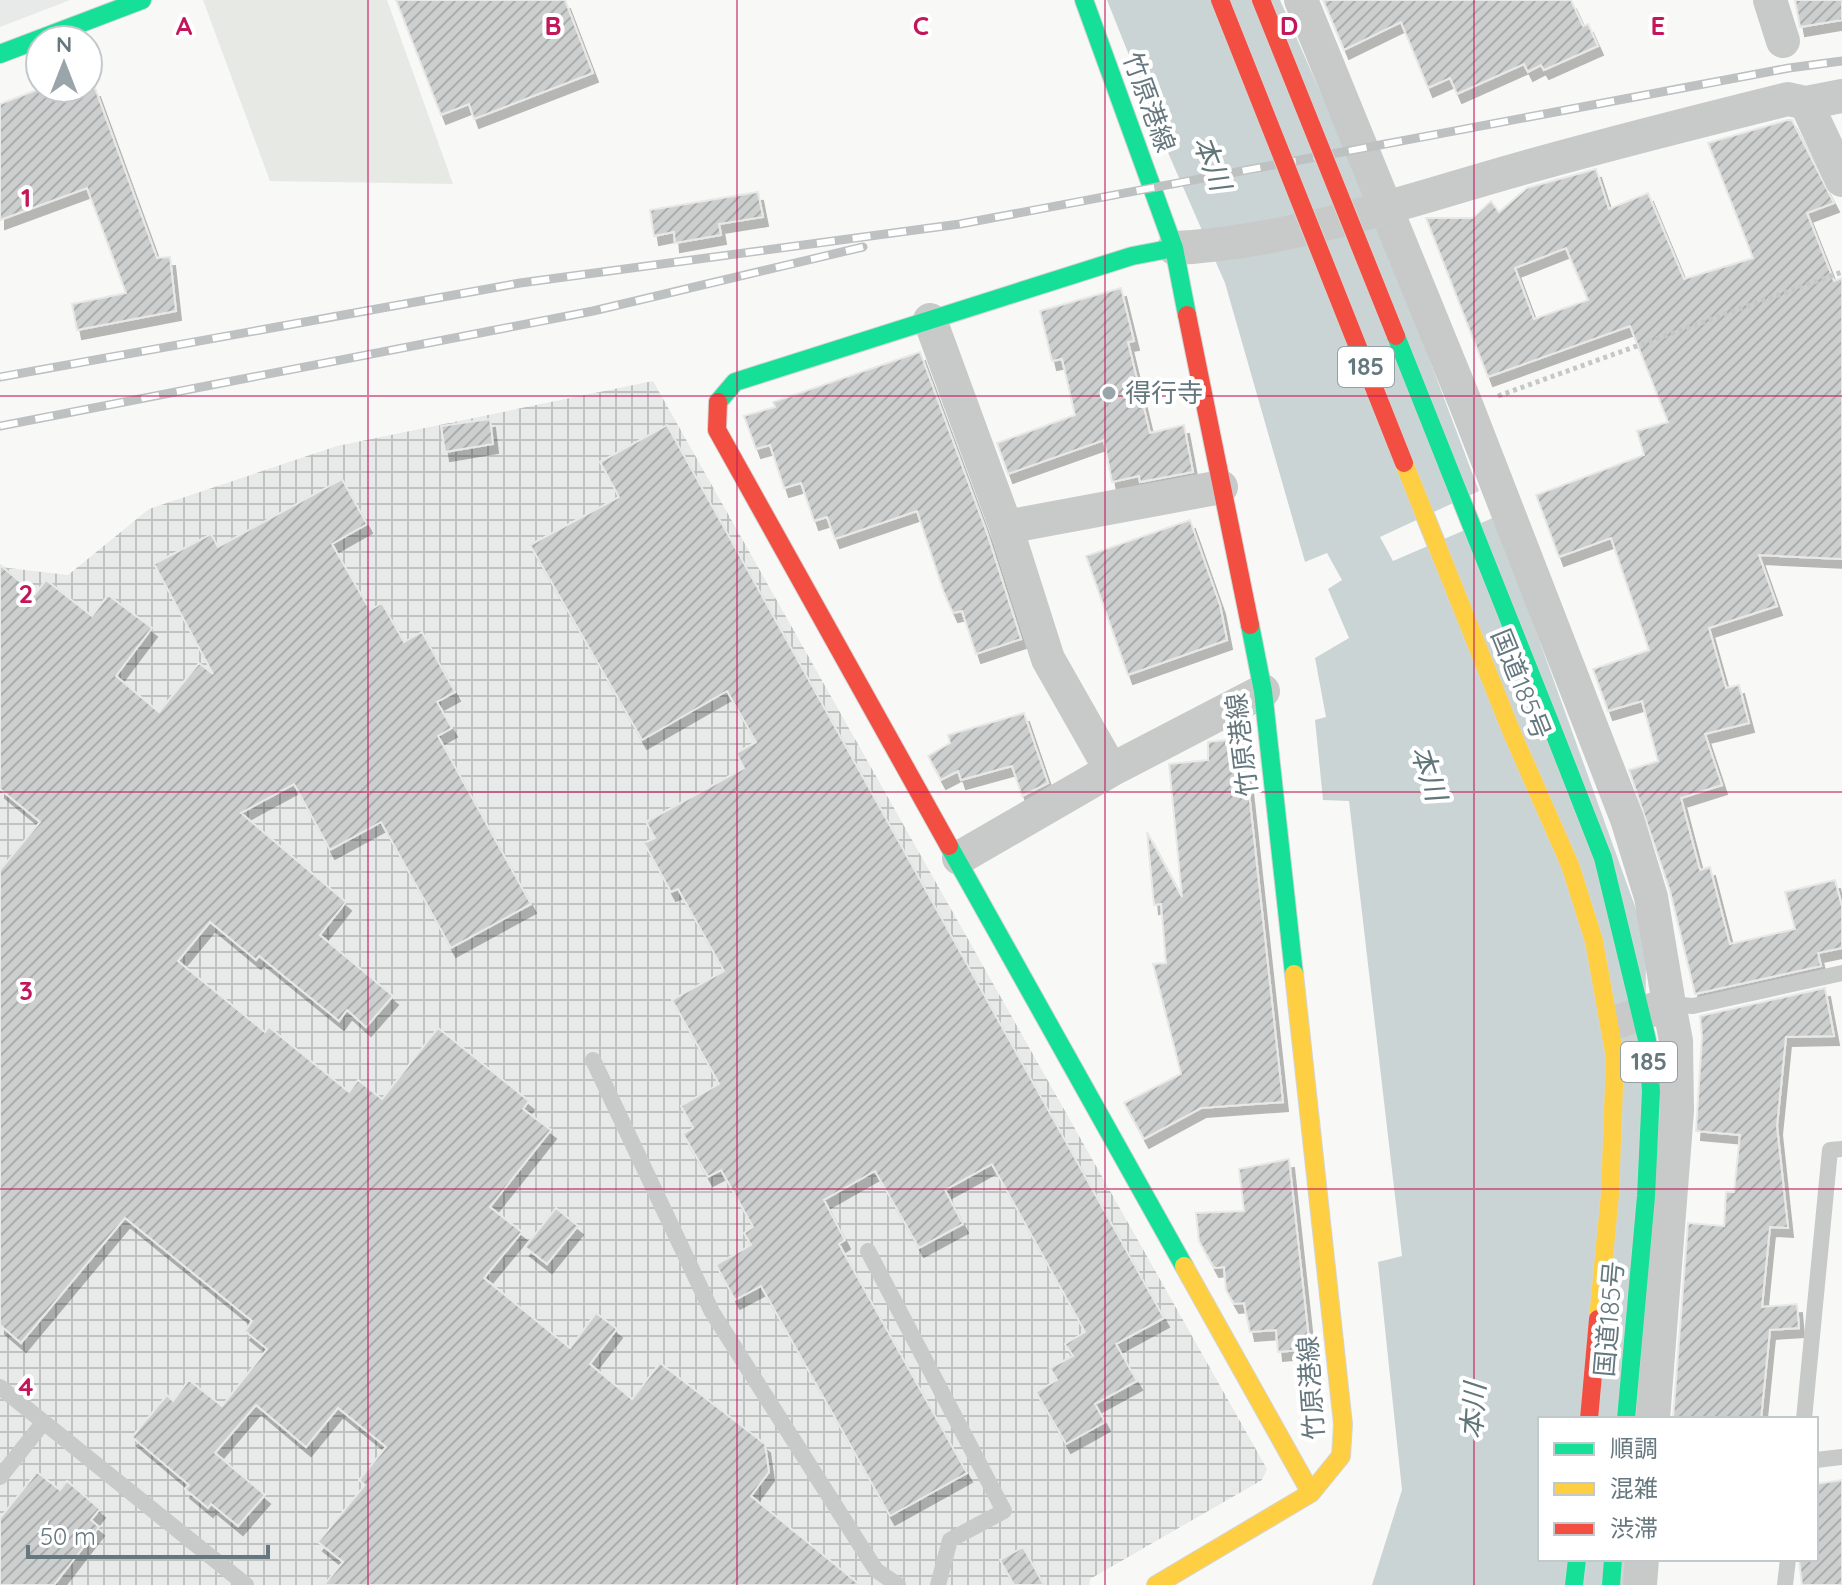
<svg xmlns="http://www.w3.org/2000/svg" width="1842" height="1585" viewBox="0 0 1842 1585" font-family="Quicksand,'Noto Sans JP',sans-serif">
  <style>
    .built { fill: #e8e9e9 }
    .industrial { fill: url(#industrial-grid) }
    .grass { fill: #e7e9e5 }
    .water { fill: #cad4d5 }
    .building { fill: url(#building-hatch); stroke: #e8e8e6; stroke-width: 2; fill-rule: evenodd; filter: url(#shadow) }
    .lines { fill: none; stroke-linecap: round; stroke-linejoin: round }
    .fast-casing { stroke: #d3d5d5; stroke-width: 20 }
    .slow-casing { stroke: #d3d5d5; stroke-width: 20 }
    .jam-casing { stroke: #d3d5d5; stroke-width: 20 }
    .path { stroke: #c6c8c8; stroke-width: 5; stroke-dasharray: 4 4; stroke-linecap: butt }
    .lane { stroke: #c8caca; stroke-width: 16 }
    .street { stroke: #c8caca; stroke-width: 34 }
    .fast { stroke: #16e098; stroke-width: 18 }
    .slow { stroke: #ffcf43; stroke-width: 18 }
    .jam { stroke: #f24e42; stroke-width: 18 }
    .rail-casing { stroke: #bec1c1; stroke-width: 9 }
    .rail { stroke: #fff; stroke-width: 6; stroke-dasharray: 18; stroke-linecap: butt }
    .fast-bridge-casing { stroke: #d3d4d4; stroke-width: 20; stroke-linecap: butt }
    .slow-bridge-casing { stroke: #d3d4d4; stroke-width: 20; stroke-linecap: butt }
    .jam-bridge-casing { stroke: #d3d4d4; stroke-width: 20; stroke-linecap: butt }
    .fast-bridge { stroke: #16e098; stroke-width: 18 }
    .slow-bridge { stroke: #ffcf43; stroke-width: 18 }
    .jam-bridge { stroke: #f24e42; stroke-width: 18 }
    .grid { fill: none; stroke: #c2185b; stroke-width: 2; stroke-opacity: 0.55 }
    .poi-dot { fill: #99a5a9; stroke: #fff; stroke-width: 3 }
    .labels { text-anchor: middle; stroke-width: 8; stroke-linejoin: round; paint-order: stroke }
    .shield { fill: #fff; stroke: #94a0a5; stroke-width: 2 }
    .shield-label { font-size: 24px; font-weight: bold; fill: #66787f }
    .street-label { font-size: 26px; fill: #66787f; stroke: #fff }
    .poi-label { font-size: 26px; fill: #66787f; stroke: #fff; text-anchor: start }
    .water-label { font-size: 28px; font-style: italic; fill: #607679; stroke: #fff }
    .grid-label { font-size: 26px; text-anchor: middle; font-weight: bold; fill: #c2185b; stroke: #fff; stroke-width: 8; stroke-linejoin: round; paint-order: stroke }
  </style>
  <defs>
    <pattern id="industrial-grid" width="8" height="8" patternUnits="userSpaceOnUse" patternTransform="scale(2)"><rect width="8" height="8" fill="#e8e9e9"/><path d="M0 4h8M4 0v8" fill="none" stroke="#c0c2c2"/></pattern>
    <pattern id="building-hatch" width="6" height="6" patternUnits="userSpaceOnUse" patternTransform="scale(2)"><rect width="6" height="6" fill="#cdcfcf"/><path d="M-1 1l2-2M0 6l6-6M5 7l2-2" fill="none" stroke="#aaadad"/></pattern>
    <filter id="shadow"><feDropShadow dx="5" dy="9" stdDeviation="0" flood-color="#0004"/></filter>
  </defs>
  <rect width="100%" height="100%" fill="#f8f8f7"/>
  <path class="built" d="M0 0H70L0 27Z"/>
  <path class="industrial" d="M653 381 1267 1469 1262 1480 1090 1579 1089 1585H0V567L68 575 149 509 337 446Z"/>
  <path class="grass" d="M203 0H387L453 184 270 181Z"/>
  <path class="water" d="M1107 0H1280L1381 231 1479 491 1380 537 1393 561 1495 517 1646 937 1644 1419H1540V1559H1630L1628 1585H1372L1402 1490 1378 1262 1402 1256 1349 801 1323 800 1315 720 1326 717 1315 658 1349 638 1328 589 1342 580 1327 553 1305 562 1225 283 1166 148Z"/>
  <path class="building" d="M396 0H565L593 73 474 119 469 104 441 115Z
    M1323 0H1571L1583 26 1588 24 1598 46 1544 70 1541 65 1528 72 1524 64 1457 94 1450 78 1428 88 1401 22 1344 50Z
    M1795 0H1842V20L1800 27Z
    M42 88H95L157 258 170 257 176 311 77 330 72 304 126 293 87 188 0 220V104Z
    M1788 120H1792L1834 203 1807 213 1834 281 1842 278V559L1759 555 1777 606 1709 628 1726 688 1739 685 1749 723 1705 734 1722 785 1681 798 1700 870 1710 867 1730 944 1795 929 1785 892 1835 880 1842 906V948L1818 953 1821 966 1695 994 1670 891 1629 770 1658 761 1642 701 1608 711 1593 669 1649 650 1611 538 1559 557 1536 495 1644 455 1637 431 1668 422 1630 326 1488 377 1426 218H1473L1491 201 1499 212 1527 188 1596 169 1609 209 1648 193 1684 279 1753 258 1708 143ZM1566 248 1588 300 1534 319 1515 268Z
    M758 192 763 217 719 224 721 235 675 243 674 232 654 236 650 210Z
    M1121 288 1134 341 1128 342 1150 433 1184 425 1193 472 1140 482 1139 476 1112 482 1104 440 1008 474 997 443 1075 415 1062 359 1052 361 1040 311Z
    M920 352 987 533 1021 639 976 654 962 611 953 613 944 593 917 511 835 539 827 517 814 521 801 483 784 488 770 445 756 449 744 416 775 407 773 402Z
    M490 419 493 444 445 452 441 426Z
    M667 425 1164 1318 1116 1344 1137 1381 1095 1404 1105 1422 1066 1444 1036 1392 1057 1380 1050 1368 1073 1356 1065 1344 1085 1332 992 1164 945 1190 963 1224 919 1248 875 1171 824 1200 845 1240 839 1244 967 1473 890 1516 761 1286 735 1300 716 1265 751 1245 744 1233 753 1227 721 1170 708 1177 683 1134 693 1128 681 1106 719 1084 672 1000 724 971 678 889 671 892 644 843 655 838 646 822 744 768 736 753 756 742 727 691 642 740 530 545 619 497 600 462Z
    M342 479 367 524 332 544 370 610 382 603 404 642 422 632 455 692 437 702 452 728 438 736 531 904 451 948 381 822 330 850 294 784 241 813 346 902 320 935 393 996 366 1027 347 1010 339 1021 259 956 256 960 210 922 178 961 265 1032 269 1027 349 1092 358 1080 382 1099 438 1028 529 1101 523 1109 551 1130 490 1207 522 1232 484 1278 570 1348 596 1313 617 1329 590 1364 632 1399 660 1363 765 1444 769 1472 751 1496 860 1585H324L343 1562 318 1542 365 1485 359 1480 386 1447 338 1408 306 1447 256 1405 215 1453 265 1495 238 1526 211 1504 208 1508 185 1489 189 1485 132 1437 167 1395 173 1401 189 1380 222 1406 267 1349 245 1331 252 1321 125 1218 21 1343 0 1325V870L40 822 0 789V565L35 594 46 580 92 616 108 595 152 628 116 676 159 712 199 663 213 674 154 564 211 534 218 547Z
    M1190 520 1220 605 1227 640 1128 675 1086 556Z
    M1024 713 1048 783 1022 796 1012 766 961 780 958 771 941 780 928 756 950 743 948 735Z
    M1243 738 1283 1102 1201 1108 1144 1139 1124 1103 1181 1074 1153 964 1166 963 1161 904 1154 905 1147 832 1182 897 1169 764 1208 760V742Z
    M1825 988 1834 1036 1786 1037 1777 1126 1788 1228 1770 1227 1762 1307 1797 1304 1799 1328 1770 1330 1761 1419H1673L1688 1223 1724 1226 1726 1192H1734L1740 1135 1696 1131 1702 1037 1700 1016Z
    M1289 1159 1310 1349 1278 1352 1276 1330 1250 1332 1244 1303 1234 1304 1226 1290 1224 1267 1214 1268 1199 1241 1196 1213 1244 1211 1239 1169Z
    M556 1208 578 1226 547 1264 525 1247Z
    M37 1472 60 1490 67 1481 100 1509 91 1520 99 1527 54 1585H0V1518Z
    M1842 1480V1585H1802L1799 1559H1816V1484Z
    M1023 1547 1044 1585H1014L1000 1560Z"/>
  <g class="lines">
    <defs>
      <path id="fast" d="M1084 0 1174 248 1187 315
        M0 54 142 0
        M718 402 735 382 1132 256 1174 248
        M1250 625 1263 691 1294 974
        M1549 720 1603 858 1647 1040 1651 1091 1646 1196 1626 1419
        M949 846 1184 1266
        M1574 1585 1577 1559
        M1611 1585 1613 1559"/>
      <path id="slow" d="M1512 733 1570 865 1594 941 1615 1058 1610 1194 1598 1319
        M1184 1266 1311 1493
        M1156 1585 1311 1493 1341 1456 1343 1424 1294 974"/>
      <path id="jam" d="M1187 315 1250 625
        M718 402 717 430 949 846
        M1589 1419 1598 1319"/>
    </defs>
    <use href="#fast" class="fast-casing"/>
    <use href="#slow" class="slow-casing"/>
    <use href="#jam" class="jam-casing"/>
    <path class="path" d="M1498 396 1842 272"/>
    <path class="lane" d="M1669 1004 1693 1006 1842 973
      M593 1060 712 1312 876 1570 898 1585
      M868 1251 1004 1511 950 1540 938 1585
      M0 1387 246 1585
      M1804 1419 1830 1150 1842 1149
      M1816 1460 1842 1457
      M0 1477 43 1423
      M1785 1585 1788 1559"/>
    <path class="street" d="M1301 0 1467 407 1627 819 1651 897 1669 1004 1620 1021
      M1770 0 1783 41
      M1806 103 1842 96
      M1174 248C1277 244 1388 207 1488 178 1587 149 1687 124 1788 99L1806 103 1842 180
      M930 320 1006 527 1048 659 1111 770
      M1006 527 1221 487
      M959 858 1111 770 1263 691
      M1653 1419 1677 1111 1676 1041 1669 1004
      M1640 1585 1642 1559"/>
    <use href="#fast" class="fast"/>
    <use href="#slow" class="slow"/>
    <use href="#jam" class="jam"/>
    <defs>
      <path id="rail" d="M0 377 520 283 960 224 1789 68 1842 61
        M0 426 593 311 863 247"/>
    </defs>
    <use href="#rail" class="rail-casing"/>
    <use href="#rail" class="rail"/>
    <defs>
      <path id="fast-bridge" d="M1396 336 1549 720"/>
      <path id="slow-bridge" d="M1404 463 1512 733"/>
      <path id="jam-bridge" d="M1220 0 1404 463
        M1261 0 1396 336"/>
    </defs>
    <use href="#fast-bridge" class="fast-bridge-casing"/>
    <use href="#slow-bridge" class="slow-bridge-casing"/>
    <use href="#jam-bridge" class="jam-bridge-casing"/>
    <use href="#fast-bridge" class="fast-bridge"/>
    <use href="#slow-bridge" class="slow-bridge"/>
    <use href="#jam-bridge" class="jam-bridge"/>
  </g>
  <path class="grid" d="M368 0V1585M737 0V1585M1105 0V1585M1474 0V1585M0 396H1842M0 792H1842M0 1189H1842"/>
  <circle class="poi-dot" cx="1109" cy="393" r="8"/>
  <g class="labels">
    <g class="shield">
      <rect x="1338" y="347" width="56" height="40" rx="6"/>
      <rect x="1621" y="1042" width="56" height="40" rx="6"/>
    </g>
    <g class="shield-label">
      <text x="1366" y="375">185</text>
      <text x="1649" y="1070">185</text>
    </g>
    <g class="street-label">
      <text transform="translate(1149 102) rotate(70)" y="9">竹原港線</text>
      <text transform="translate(1521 684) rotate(68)" y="9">国道185号</text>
      <text transform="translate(1242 745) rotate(-97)" y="9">竹原港線</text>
      <text transform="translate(1609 1319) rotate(-85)" y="9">国道185号</text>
      <text transform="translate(1311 1388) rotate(-94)" y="9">竹原港線</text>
    </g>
    <g class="poi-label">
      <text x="1125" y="402">得行寺</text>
    </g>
    <g class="water-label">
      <text transform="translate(1212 163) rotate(69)" y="10">本川</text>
      <text transform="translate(1429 773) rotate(72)" y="10">本川</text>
      <text transform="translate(1473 1411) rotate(-86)" y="10">本川</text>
    </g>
  </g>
  <g class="grid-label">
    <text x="184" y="35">A</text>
    <text x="553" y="35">B</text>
    <text x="921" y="35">C</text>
    <text x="1289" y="35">D</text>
    <text x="1658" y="35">E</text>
    <text x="26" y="207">1</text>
    <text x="26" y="603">2</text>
    <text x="26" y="1000">3</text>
    <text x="26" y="1396">4</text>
  </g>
  <rect x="1538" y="1417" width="280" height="144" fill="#ffffff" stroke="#c2c9cc" stroke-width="2"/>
  <rect x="1554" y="1443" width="40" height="12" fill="#16e098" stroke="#c2c9cc" stroke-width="2"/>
  <text x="1610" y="1457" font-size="24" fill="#66787f">順調</text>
  <rect x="1554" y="1483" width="40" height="12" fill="#ffcf43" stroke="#c2c9cc" stroke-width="2"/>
  <text x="1610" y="1497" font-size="24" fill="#66787f">混雑</text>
  <rect x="1554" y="1523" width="40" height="12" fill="#f24e42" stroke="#c2c9cc" stroke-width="2"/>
  <text x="1610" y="1537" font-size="24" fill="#66787f">渋滞</text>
  <g transform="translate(64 64)"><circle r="38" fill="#ffffff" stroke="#c2c9cc" stroke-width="2"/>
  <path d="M0-6L14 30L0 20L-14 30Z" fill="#99a5a9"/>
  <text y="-12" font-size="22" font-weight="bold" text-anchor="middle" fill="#66787f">N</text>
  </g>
  <path d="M28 1545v12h240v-12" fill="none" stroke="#66787f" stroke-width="4"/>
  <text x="40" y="1545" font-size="24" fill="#66787f" stroke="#ffffff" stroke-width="6" paint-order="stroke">50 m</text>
</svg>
